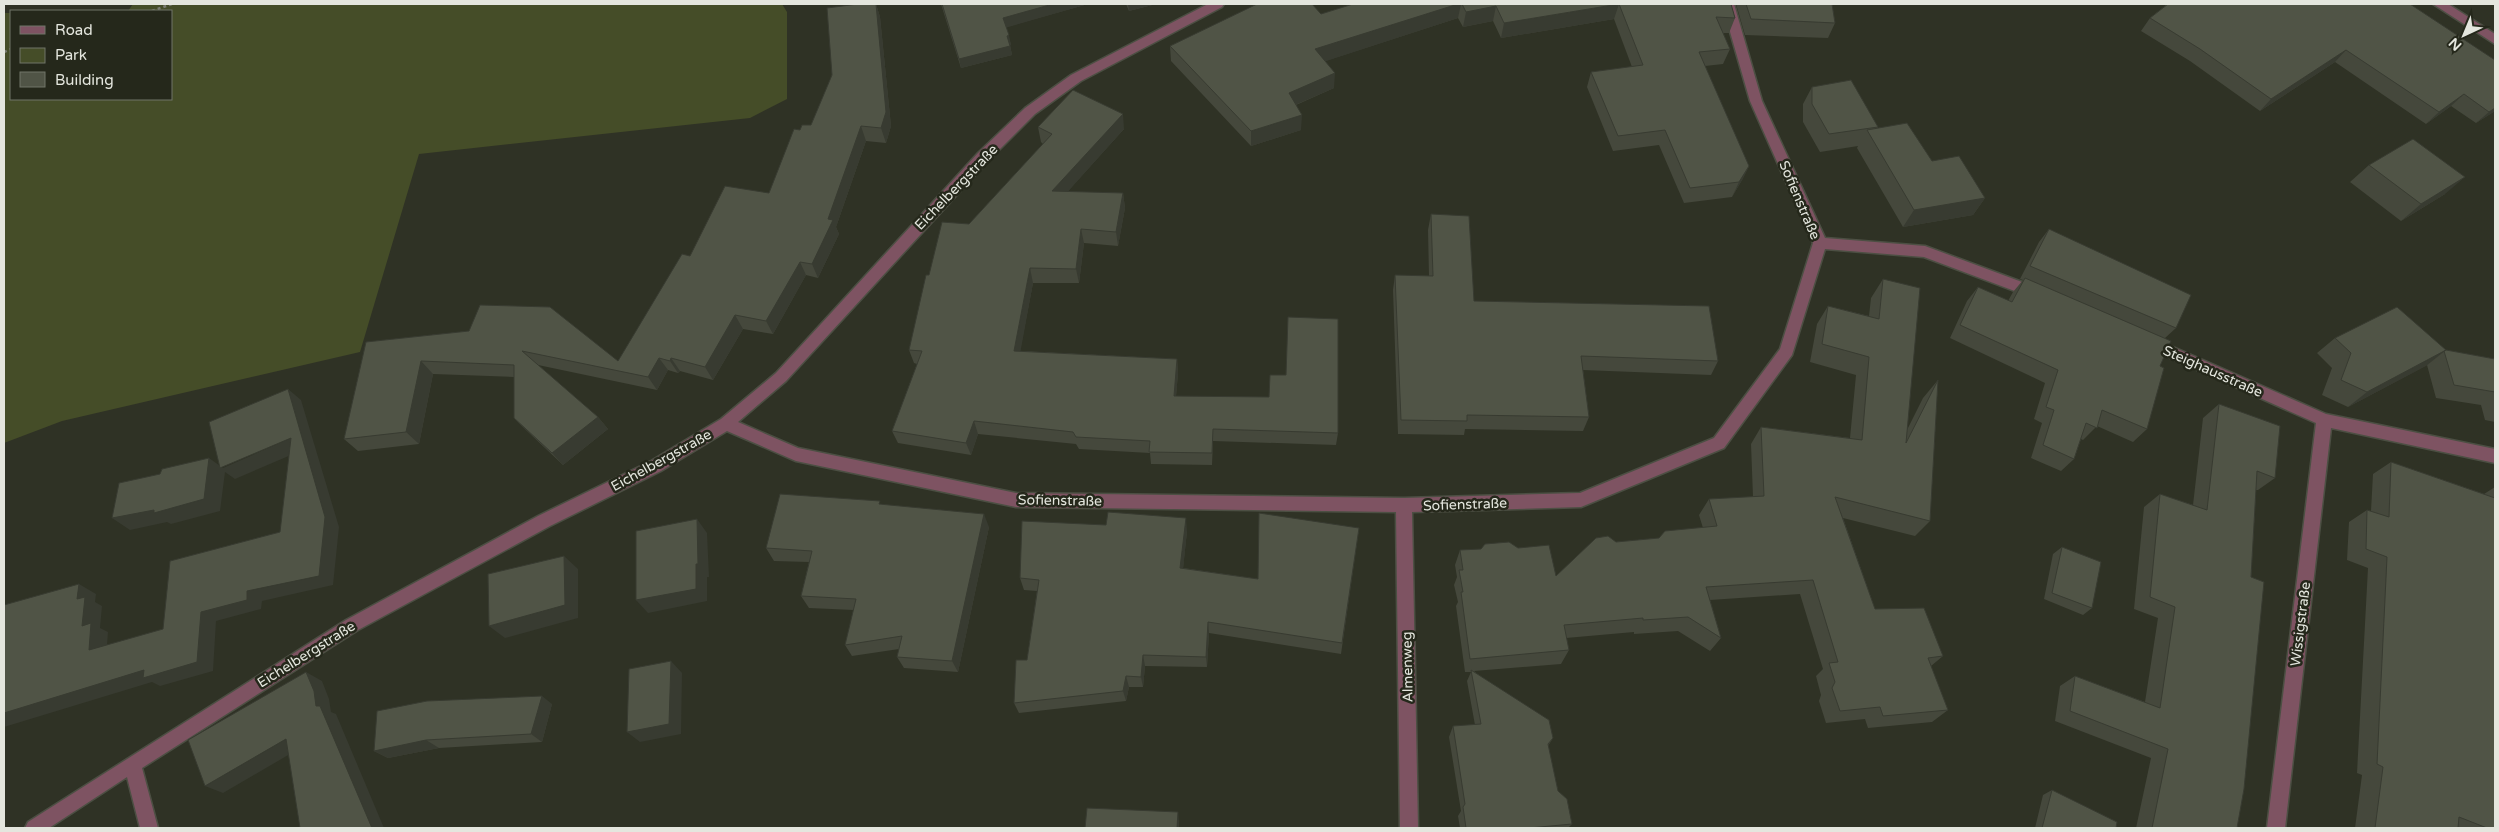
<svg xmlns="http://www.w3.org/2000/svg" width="2499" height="832" viewBox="0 0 2499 832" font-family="'Varela Round',sans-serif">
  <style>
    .green { fill: #454d28 }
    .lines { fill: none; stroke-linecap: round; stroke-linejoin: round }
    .street-casing { stroke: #4c4f43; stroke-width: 3 }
    .path { stroke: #7a7c71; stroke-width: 2.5; stroke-dasharray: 3 3; stroke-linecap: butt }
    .street { fill: #7e5362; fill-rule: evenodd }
    .wall { fill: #45483c }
    .shaded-wall { fill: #383b31 }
    .building { fill: #505446; stroke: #383b31 }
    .labels { text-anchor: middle; stroke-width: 5; stroke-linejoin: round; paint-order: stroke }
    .street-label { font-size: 14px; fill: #e4e6de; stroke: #25281b }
  </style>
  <rect width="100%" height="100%" fill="#2f3225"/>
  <path class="green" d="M133 4H782L787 12V99L750 118 419 154 360 352 62 421 4 443V13H11V99H171V11H128Z"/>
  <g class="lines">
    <defs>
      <path id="street" d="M1208 4H1224L1222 7 1081 81 1035 114 988 161 786 381 738 422 798 448 1016 493 1404 498 1580 493 1714 438 1780 349 1813 243 1750 101 1722 4H1734L1762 101 1825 238 1925 246 2041 289 2043 293 2041 297 2036 299 1924 257 1825 249 1792 355 1724 448 1581 507 1412 512 1418 828H1400L1396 512 1016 507 796 461 727 431 661 471 550 526 358 630 142 768 158 828H140L127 777 49 828H25L28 822 346 620 538 516 651 461 721 419 776 373 978 153 1025 108 1071 75Z
        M2433 4H2448L2495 34V44Z
        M2148 336 2326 414 2495 449V463L2331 428 2285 828H2267L2316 423 2143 346 2141 342 2143 338Z"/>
    </defs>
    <use href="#street" class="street-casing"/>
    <path class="path" d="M152 11 172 4
      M4 52 11 49"/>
    <use href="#street" class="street"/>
  </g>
  <path class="wall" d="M858 4H876L880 17 891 126 886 143 866 141 836 227 839 234 818 278 806 275 773 334 743 329 713 380 680 371 678 373 668 370 657 390 538 365 598 417 608 429 563 465 526 430 514 418V377L433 374 419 444 358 451 344 439 366 342 469 331 618 361 690 256 769 193 800 130 811 125 832 75Z
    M941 4H1088L1006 27 1011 45H1010L1012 55 961 68Z
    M1126 4H1156L1129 11Z
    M1353 4H1731L1735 18 1729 33H1723L1730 49 1723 64 1705 66 1749 166 1742 180 1732 197 1684 203 1659 145 1613 151 1587 87 1591 72 1632 67 1614 19 1501 38 1493 21 1463 27 1458 18 1325 61 1334 88 1296 105 1301 130 1251 146 1171 61 1170 46 1321 14Z
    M1736 4H1832L1835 23 1828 38 1745 35Z
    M2163 4H2410L2495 111 2476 123 2451 106 2426 124 2335 62 2260 111 2190 61 2141 31 2150 18 2166 5Z
    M1812 87 1878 127V128L1932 161 1985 198 1973 215 1903 227 1857 148 1858 146 1820 152 1803 122V104Z
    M1038 127 1124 129 1067 192 1123 193 1125 208 1118 246 1084 243 1079 283H1033L1020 351 1177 359 1178 373 1176 396 1338 433 1336 445 1213 441 1212 465 1151 464 1150 453 1079 449 1076 444 978 434 971 455 898 443 892 431 917 364 914 363 909 350 929 275 969 224 1043 144 1041 142Z
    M2369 165 2445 194 2401 221 2350 182Z
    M1431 214 1474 301 1718 361 1711 375 1583 370 1589 417 1583 431 1465 429 1464 435 1398 434 1393 290 1395 275 1429 276 1428 230Z
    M2049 229 2176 328 2165 338 2147 429 2133 442 2097 426 2083 440 2081 439 2074 459 2061 471 2031 458 2042 423 2034 419 2045 383 1950 338 1967 301 1978 287 2008 301 2013 292 2023 280 2020 279 2039 242Z
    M1883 279 1907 430 1923 398 1938 380 1930 521 1915 536 1843 518 1875 609 1943 656 1931 666 1948 710 1932 722 1868 728 1865 719 1826 723 1819 701 1821 695 1816 676 1823 669 1800 594 1710 600 1721 638 1710 651 1678 631 1634 634V632L1566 638 1569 650 1561 664 1474 671 1553 738 1548 746 1558 791 1572 824 1568 828H1460L1458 816 1461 811 1449 737 1453 726 1475 725 1467 681 1471 672H1465L1456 606 1458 602 1454 585 1457 577 1455 565 1460 550 1556 576 1616 542 1659 538 1703 528 1699 515 1709 499 1753 497 1751 444 1761 427 1850 438 1856 375 1810 362 1817 324 1828 306 1869 316 1871 298Z
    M2335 338 2446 350 2495 359V422L2485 420 2481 405 2436 398 2427 365 2348 407 2322 395 2332 368 2317 353Z
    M2219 404 2275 478 2258 490H2256L2237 828H2136L2151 758 2055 721 2060 686 2075 676 2145 702 2158 618 2134 609 2144 507 2160 494 2193 505 2203 418Z
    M2391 462 2484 494 2495 487V828H2355L2362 775 2357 773 2368 568 2347 560 2349 522 2367 510 2371 511 2373 474Z
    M881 504 989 527 958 672 904 668 897 657 899 649 852 656 845 645 854 610 809 608 801 596 809 562 774 561 766 548Z
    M1359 528 1341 654 1209 633 1207 667 1145 666 1143 687H1129L1126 701 1019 713 1014 703 1027 660 1037 591 1024 590 1020 578 1187 531 1183 568 1258 579Z
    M2062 547 2092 608 2083 615 2044 599 2053 554Z
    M552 704 542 742 439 748 388 758 374 751Z
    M2052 790 2116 828H2035L2043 795Z"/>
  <path class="shaded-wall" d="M876 4 880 17 891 126 886 143 881 128Z
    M1053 4H1088L1005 28 1003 18Z
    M1128 4H1156L1129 11Z
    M1458 4H1461L1458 18 1314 65 1315 49Z
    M1619 4 1614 19 1501 38 1504 23Z
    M1496 6 1493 21 1463 27 1466 12Z
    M1009 35 1011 45H1009L1007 36Z
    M1010 46 1012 55 961 68 959 59Z
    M2346 50 2335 62 2260 111 2271 99Z
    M1335 73 1334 88 1288 108 1289 93Z
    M2464 94 2451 106 2426 124 2439 112Z
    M2495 108V111L2476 123 2489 112Z
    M1123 114 1124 129 1055 206 1052 191Z
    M1302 115 1301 130 1251 146V131Z
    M861 126 866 141 836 227 839 234 818 278 812 264Z
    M1749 166 1742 180 1732 197 1739 182Z
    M2465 177 2445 194 2401 221 2421 204Z
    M1123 193 1125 208 1118 246 1116 232Z
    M1985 198 1973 215 1903 227 1914 210Z
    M1081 229 1084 243 1079 283 1076 269Z
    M800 262 806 275 773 334 766 321Z
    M1030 268 1033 283 1018 365 1014 351Z
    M735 315 743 329 713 380 705 367Z
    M2446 350 2426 366 2348 407 2367 392Z
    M659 358 668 370 657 390 648 377Z
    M671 358 680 371 678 373 670 361Z
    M1177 359 1178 373 1175 409 1174 396Z
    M421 361 433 374 419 444 406 432Z
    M288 389 301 400 339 527 333 585 262 601 261 609 216 621 213 671 160 686 152 682 4 727V713L201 612 247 591 319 576Z
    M598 417 608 429 563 465 552 453Z
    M974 421 978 434 971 455 966 443Z
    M291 438 305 449 235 479 225 472 220 511 171 524 167 522 130 530 112 518 209 458 223 468Z
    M984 514 989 527 958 672 952 661Z
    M1186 518 1187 531 1182 580 1180 568Z
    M697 519 707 533 709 577H707V601L648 613 636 600 696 564Z
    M564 556 578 569V618L505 638 489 626Z
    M79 584 96 594 95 602 102 606 100 628 108 632 106 658 89 650 82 626 77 599Z
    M1208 622 1209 633 1207 667 1206 657Z
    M1143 655 1145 666 1143 687 1141 677Z
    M671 661 682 673 681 734 640 742 627 732Z
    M306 672 322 681 329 699 331 712 336 714 384 828H372L316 706Z
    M1126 676 1129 687 1126 701 1123 691Z
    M542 696 552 704 542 742 531 734Z
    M286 739 302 747 223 793 205 786Z
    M426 740 439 748 388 758 374 751Z
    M1178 812 1179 821V828H1177Z"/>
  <path class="building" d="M858 4H876L886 112 881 128 861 126 828 219 833 220 812 264 800 262 766 321 735 315 705 367 671 358 670 361 659 358 648 377 522 351 598 417 552 453 514 418V365L421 361 406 432 344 439 366 342 469 331 480 305 550 307 618 361 682 254 690 256 725 186 769 193 794 129 800 130 802 125H811L832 75 827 8Z
    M942 4H1053L1003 18 1009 35 1007 36 1010 46 959 59Z
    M1257 4H1312L1321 14 1353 4H1458L1315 49 1335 73 1289 93 1302 115 1251 131 1170 46Z
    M1462 4H1731L1735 18 1716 17 1730 49 1699 52 1749 166 1739 182 1690 188 1665 130 1618 136 1591 72 1643 65 1619 4 1504 23 1496 6 1466 12Z
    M1746 4H1832L1835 23 1751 19Z
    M2168 4H2410L2495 60V108L2489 112 2464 94 2439 112 2346 50 2271 99 2200 49 2150 18Z
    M1851 80 1878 127 1829 134 1812 104V87Z
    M1073 90 1123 114 1052 191 1123 193 1116 232 1081 229 1076 269 1030 268 1014 351 1177 359 1174 396 1269 397 1270 375H1286L1288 317 1338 319V433L1213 429 1212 453 1149 452 1150 441 1076 437 1073 432 974 421 966 443 892 431 922 351 909 350 926 275H929L942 222 969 224 1052 134 1038 127Z
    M1907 123 1932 161 1959 156 1985 198 1914 210 1867 130Z
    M2413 139 2465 177 2421 204 2369 165Z
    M1431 214 1469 216 1474 301 1709 306 1718 361 1581 356 1589 417 1467 415V421L1401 420 1395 275 1433 276Z
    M2049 229 2191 295 2176 328 2030 266Z
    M2025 278 2171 341 2160 366 2164 368 2147 429 2102 410 2097 428 2086 423 2074 459 2043 445 2054 410 2046 407 2058 370 1960 325 1978 287 2012 302Z
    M1883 279 1920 288 1906 443 1938 380 1930 521 1835 497 1875 609 1924 608 1943 656 1928 658 1948 710 1883 716 1880 707 1840 711 1832 688 1835 682 1829 663 1838 662 1813 580 1706 587 1721 638 1688 617 1643 620V618L1564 625 1569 650 1470 659 1461 592H1463L1459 570H1463L1460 550 1481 549 1485 544 1509 542 1518 548 1549 545 1556 576 1596 538 1608 536 1616 542 1659 538 1665 531 1717 526 1709 499 1764 496 1761 427 1862 440 1869 357 1822 344 1828 306 1879 319Z
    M2397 307 2446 350 2367 392 2341 380 2351 353 2335 338Z
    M2446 350 2495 359V392L2454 385 2444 351Z
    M288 389 325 517 319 576 247 591V600L201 612 197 662 143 678 144 670 4 713V605L79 584 77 599 85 597 82 626 91 623 89 650 163 629 170 561 280 532 291 438 220 468 209 422Z
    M2219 404 2280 426 2275 478 2257 471 2251 577 2264 582 2244 789 2237 828H2152L2168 749 2070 711 2075 676 2160 708 2175 607 2150 597 2160 494 2207 510Z
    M209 458 204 499 154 513V510L112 518 119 483 160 474 162 469Z
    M2391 462 2495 498V828H2487L2459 817 2458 828H2375L2383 767 2377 764 2387 557 2366 549 2367 510 2389 517Z
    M780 494 880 501 879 504 984 514 952 661 897 657 902 636 845 645 856 599 801 596 812 551 766 548Z
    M1108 512 1186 518 1180 568 1258 579 1259 513 1359 528 1342 643 1208 622 1206 657 1143 655 1141 677 1126 676 1123 691 1014 703 1016 660H1027L1039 580 1020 578 1022 521 1106 525Z
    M697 519 698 564H696V589L636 600V531Z
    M2062 547 2101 562 2092 608 2052 593Z
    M564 556 565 605 489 626 488 574Z
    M671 661 669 724 627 732 629 669Z
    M1471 670 1549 720 1553 738 1548 744 1558 791 1567 799 1572 824 1529 828H1466L1463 807 1465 804 1453 726 1481 724Z
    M306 672 314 691 316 706H320L372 828H300L286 739 205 786 188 740Z
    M542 696 531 734 426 740 374 751 377 711 427 701Z
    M2052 790 2117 822 2116 828H2042Z
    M1087 808 1178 812 1177 828H1085Z"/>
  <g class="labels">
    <g class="street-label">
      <text transform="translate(956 187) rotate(-46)" y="5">Eichelbergstraße</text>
      <text transform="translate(1800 200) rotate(67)" y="5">Sofienstraße</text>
      <text transform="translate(2213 371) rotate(24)" y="5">Steighausstraße</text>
      <text transform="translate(661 460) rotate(-29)" y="5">Eichelbergstraße</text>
      <text transform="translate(1060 500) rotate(1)" y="5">Sofienstraße</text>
      <text transform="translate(1465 504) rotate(-2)" y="5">Sofienstraße</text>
      <text transform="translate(2300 624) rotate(-83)" y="5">Wissigstraße</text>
      <text transform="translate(306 654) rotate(-32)" y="5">Eichelbergstraße</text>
      <text transform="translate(1407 667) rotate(-91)" y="5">Almenweg</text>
    </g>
  </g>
  <rect width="2499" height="832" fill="none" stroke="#e4e6de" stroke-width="10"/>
  <rect x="10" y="10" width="162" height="90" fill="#25281b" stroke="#717469"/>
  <rect x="20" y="26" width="25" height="8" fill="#7e5362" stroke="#717469"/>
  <text x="55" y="35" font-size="15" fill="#e4e6de">Road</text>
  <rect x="20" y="48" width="25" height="15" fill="#454d28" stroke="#717469"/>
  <text x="55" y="60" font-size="15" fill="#e4e6de">Park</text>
  <rect x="20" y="72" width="25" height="15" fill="#505446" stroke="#717469"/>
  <text x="55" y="85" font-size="15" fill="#e4e6de">Building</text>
  <g transform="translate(2464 35) rotate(224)" stroke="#25281b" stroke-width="4" paint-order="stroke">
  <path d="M0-4L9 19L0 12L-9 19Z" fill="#e4e6de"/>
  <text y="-8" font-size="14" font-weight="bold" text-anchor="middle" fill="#e4e6de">N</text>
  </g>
</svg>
